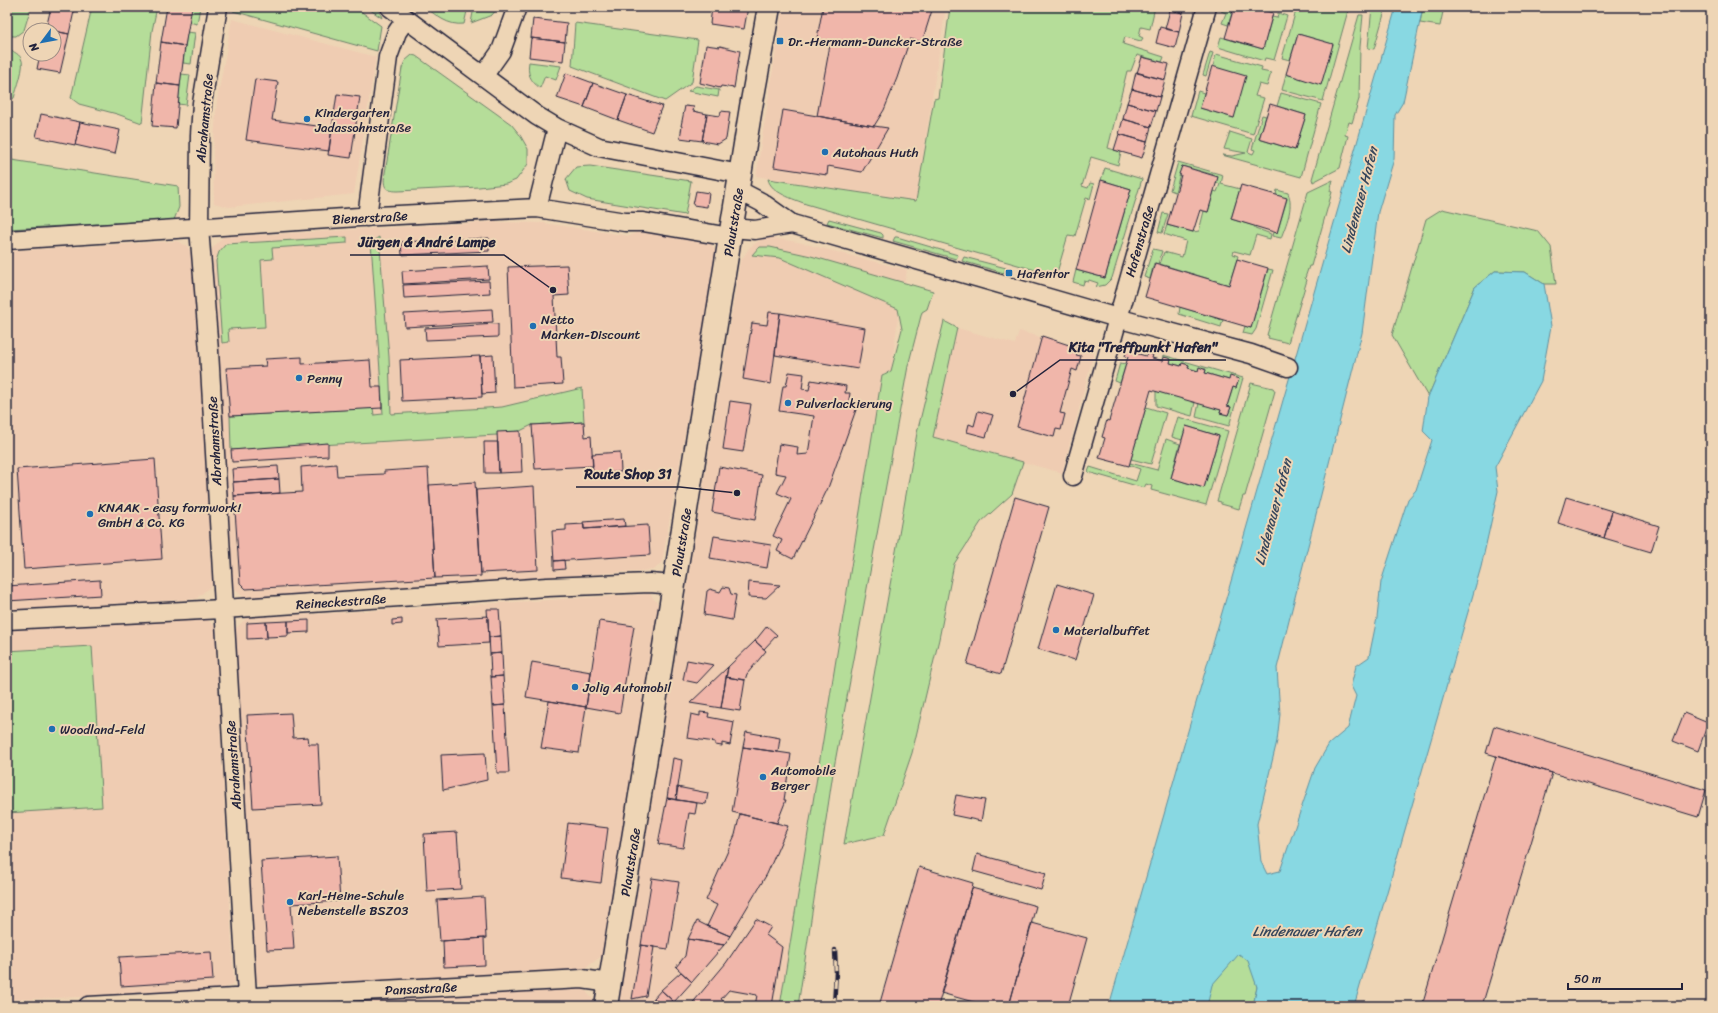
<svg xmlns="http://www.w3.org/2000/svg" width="1718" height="1013" viewBox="0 0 1718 1013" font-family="Sriracha,sans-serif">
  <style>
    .built { fill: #efccb2 }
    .green { fill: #b5dd99; stroke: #6c806a }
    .water { fill: #88d8e2; stroke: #5f8f9f }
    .building { fill: #f0b6aa; stroke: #22223b }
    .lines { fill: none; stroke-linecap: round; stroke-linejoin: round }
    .minor-casing { stroke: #22223b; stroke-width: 21 }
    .major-casing { stroke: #22223b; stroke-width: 25 }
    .minor { stroke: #eed5b5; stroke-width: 18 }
    .major { stroke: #eed5b5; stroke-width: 22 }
    .rail-casing { stroke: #22223b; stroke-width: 4.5 }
    .rail { stroke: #eed5b5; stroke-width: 3; stroke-dasharray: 9; stroke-linecap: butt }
    .poi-dot { fill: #1f6fb2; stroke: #eed5b5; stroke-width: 1.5 }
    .labels { text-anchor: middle; stroke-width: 4; stroke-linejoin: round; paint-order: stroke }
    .poi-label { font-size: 13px; fill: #22223b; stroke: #eed5b5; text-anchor: start }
    .street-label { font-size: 13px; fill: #22223b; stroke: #eed5b5 }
    .water-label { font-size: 14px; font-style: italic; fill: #36465c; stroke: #eed5b5 }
    .leader { fill: none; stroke: #22223b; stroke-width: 1.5 }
    .callout-dot { fill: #22223b; stroke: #eed5b5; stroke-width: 1.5 }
    .callout-label { font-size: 14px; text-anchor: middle; font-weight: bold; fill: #22223b; stroke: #eed5b5; stroke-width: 4; stroke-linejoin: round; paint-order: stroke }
  </style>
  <rect width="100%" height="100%" fill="#eed5b5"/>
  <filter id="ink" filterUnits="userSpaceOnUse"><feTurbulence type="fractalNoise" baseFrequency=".025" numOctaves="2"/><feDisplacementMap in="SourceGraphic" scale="8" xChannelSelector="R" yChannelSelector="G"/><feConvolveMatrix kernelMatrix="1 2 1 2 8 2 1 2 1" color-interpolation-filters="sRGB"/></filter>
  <g filter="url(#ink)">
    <path class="built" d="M783 7H946L916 201 756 176Z
      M232 19 376 57 354 194 229 207 214 203 213 153 217 101Z
      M491 222 543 223 630 236 642 229 696 236 711 244 717 254 662 562 654 570 245 598 233 588 212 249 223 237Z
      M765 237 798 242 907 270 899 310 891 371 782 1006H618L740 262 750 247Z
      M177 241 187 246 195 259 212 585 196 599 7 610V251Z
      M957 328 1015 344 1019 331 1094 352 1062 473 933 437Z
      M650 594 659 605 603 955 584 969 263 988 254 978 234 630 247 618Z
      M205 617 215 627 234 983 220 991 7 1000V628Z
      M582 987 597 1004V1006H253Z"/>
    <path class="green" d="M7 7H31L24 30 16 36H7Z
      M92 7H157L152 31 142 123 117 114 79 104 71 98Z
      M192 7H200L197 24 189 22Z
      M234 7H355L381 26 377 51 233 11Z
      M366 7C376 7 379 9 382 18Z
      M425 7H468L464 24C448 26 437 16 425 7Z
      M474 7 497 9 492 15 471 23Z
      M950 7H1155L1150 29 1141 27 1139 36 1143 38 1141 41 1125 37 1123 44 1164 57 1162 62 1137 55 1131 71H1127L1108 148 1121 152 1118 165 1091 157 1082 186 1088 188 1090 183 1094 184 1090 199 1086 198 1075 236 1068 235 1056 276 806 204C794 199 771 193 768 179L916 201 934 99 938 98Z
      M1223 7H1234L1228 25 1222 23 1226 13 1221 11Z
      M1297 7H1349L1323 101 1282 90 1286 74 1321 84 1332 44 1298 34 1290 60 1282 58Z
      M1372 7H1386L1374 49 1368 48Z
      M1423 7H1444L1440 26 1420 23Z
      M1278 13 1287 16 1274 60 1265 58 1264 61 1218 47 1221 37 1263 49 1272 17 1277 18Z
      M1359 15H1363L1360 47 1359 99 1352 123 1349 122 1345 135 1348 136 1340 168 1313 182 1312 179Z
      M575 23 698 40 692 82 665 101 572 66Z
      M187 32 195 33 191 64 183 63Z
      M7 49C12 51 18 53 21 58 26 65 16 90 14 98L7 102 9 83 7 82Z
      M1210 52 1213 53 1206 76 1203 75Z
      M1216 54 1262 67 1261 71 1271 73 1267 86 1259 84 1255 96 1264 98 1253 134 1191 116 1198 91 1204 93 1200 108 1234 118 1213 67Z
      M412 55 416 56 511 124 520 135 528 149V164L516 180 506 184 479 187 398 191C384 191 383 186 385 173L402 68 405 61Z
      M529 62 561 66 556 80 545 76 540 88C530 81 527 73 529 62Z
      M181 74 190 75 186 105 178 104Z
      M696 86 719 90 718 97 688 91Z
      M1281 93 1321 104 1301 177 1222 155 1232 156 1246 153 1224 149 1230 132 1252 139 1248 152 1253 154 1255 150 1252 149 1262 115 1266 116 1259 139 1295 150 1306 115 1277 106Z
      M7 117 11 118 12 160 178 186 179 207 174 220 7 229Z
      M1178 162 1223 175 1221 184 1240 189 1231 219 1255 226V228L1271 234 1270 239 1256 235 1250 255 1234 251 1233 254 1238 256 1229 285 1160 264 1164 252 1182 257 1186 241 1164 234 1167 225 1193 232 1199 231 1204 211 1208 212 1214 191 1217 192 1220 184 1216 182 1218 176 1182 166 1175 192 1170 190Z
      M590 166 691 181 685 215 587 199 570 191 566 179 576 167Z
      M1105 168 1142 179 1112 278 1105 285 1096 287 1098 283 1089 280 1088 282 1084 281 1083 285 1073 282 1076 270 1105 278 1131 189 1101 180Z
      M1333 180 1330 191 1332 192 1311 266H1309L1305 278 1307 280 1288 343 1268 338 1269 336 1267 335 1308 192Z
      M1277 190 1288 193C1294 208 1286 224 1281 238L1272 236 1273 232 1277 233 1287 199 1276 195Z
      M1442 209 1538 231 1551 247 1556 284H1544L1525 272 1495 271 1475 287 1428 397 1392 335 1426 219Z
      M1163 213 1168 214 1162 233 1158 232Z
      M829 219 881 233 883 235V238L827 223Z
      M347 237V243L272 248 273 259 261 260 265 327 228 329 229 342 222 343 216 261 219 252 226 244Z
      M379 237 389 357 391 414 502 407 582 388 584 422 532 425 520 431 497 435 231 450 230 416 373 408 374 415 383 414 371 242Z
      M895 237H897L958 255 956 259 893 241Z
      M759 247H770L811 256 933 291 927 309 922 312 908 366 833 773 798 1006H780L882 375 891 371 902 329 898 309 780 258 752 255Z
      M1153 249 1162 251 1158 264 1154 263 1150 279 1144 277Z
      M964 257 1006 268 1004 273 962 261Z
      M1268 269 1273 270 1256 329 1252 335 1243 333 1245 326 1251 328Z
      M1180 307 1223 320 1221 327 1179 314Z
      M944 321 957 328 933 437 1023 462 1012 494 981 522 954 564 939 639 912 753 884 835 844 844 917 433Z
      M1163 355 1243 378 1229 426 1196 417 1199 403 1221 410 1220 413 1228 415 1231 407 1227 406 1233 387 1236 388 1239 379 1229 380 1205 373 1206 369 1199 368 1198 371 1188 368 1189 365 1183 363 1181 366 1170 363 1164 357 1162 360Z
      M1120 363 1126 364 1120 383 1115 381Z
      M1251 383 1273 388 1275 391 1245 496H1243L1239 509 1221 504V502L1217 501Z
      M1156 391 1195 402 1192 416 1156 406Z
      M1146 407 1166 413 1151 464 1131 459Z
      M1178 417 1228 431 1206 505 1151 490 1152 486 1146 484 1144 488 1088 472 1090 467 1136 481 1140 469 1129 465 1130 463 1157 470 1166 439 1180 444 1171 478 1204 488 1219 436 1186 426 1182 440 1172 437Z
      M92 646 102 807 7 813V651Z
      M1236 908 1257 987 1253 1006H1155Z"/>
    <path class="water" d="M1396 7H1423L1403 102 1395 115 1394 159 1378 212 1362 333 1277 668 1280 714 1277 741 1257 824 1261 862 1267 874 1280 871 1315 768 1329 744 1348 728 1356 696 1351 686 1356 666 1369 657 1377 618 1381 582 1408 499 1416 490 1432 440 1423 431 1428 397 1475 287 1495 271 1525 272 1544 284 1551 326 1541 381 1495 467 1498 491 1481 567 1354 1006H1253L1257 987 1248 961 1239 954 1212 985 1207 1006H1109Z"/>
    <path class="building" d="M51 7H75L69 34 46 29Z
      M167 7H192L185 46 161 42Z
      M659 7H682L681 10Z
      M712 7H748L744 29 710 24Z
      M823 7H933L922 42 910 39 897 78 884 110 874 126 817 116 830 45 816 43Z
      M1163 7H1185L1183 13Z
      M1234 7H1254L1273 13 1263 49 1225 38Z
      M1170 10 1183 13 1179 32 1165 29Z
      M533 19 567 23 565 42 531 38Z
      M1160 27 1179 32 1175 48 1156 43Z
      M54 31 69 34 60 73 37 69 40 54H54Z
      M1298 34 1333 44 1321 85 1286 74Z
      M531 38 565 42 563 61 529 57Z
      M161 42 185 46 180 86 156 83Z
      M706 45 720 47V46L740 51 734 88 721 86 720 88 700 83Z
      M1142 57 1169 64 1165 80 1137 73Z
      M1212 66 1246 76 1234 118 1200 108Z
      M1136 72 1165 80 1160 97 1132 89Z
      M566 73 593 83 584 107 557 98Z
      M255 79 278 82 272 120 332 128 329 151 246 140Z
      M156 83 180 86 176 128 152 126Z
      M593 83 627 95 618 120 584 107Z
      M1132 89 1160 97 1156 111 1127 103Z
      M337 94 360 97 351 158 328 155Z
      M627 95 662 106 652 132 618 120Z
      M1127 103 1156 111 1151 127 1123 119Z
      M1270 104 1306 115 1295 150 1259 139Z
      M685 106 694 107 693 111 707 114 702 141 680 138 682 126H681Z
      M783 110 874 126 888 128 862 172 828 166 827 175 774 167Z
      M721 111 730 112 726 139 718 144 702 141 707 114 720 116Z
      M41 114 80 122 75 145 36 137Z
      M1123 119 1151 127 1147 142 1119 134Z
      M80 122 120 130 115 154 75 145Z
      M1119 134 1147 142 1142 158 1114 150Z
      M1182 166 1218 177 1208 212 1200 210 1193 232 1167 225 1181 175 1179 174Z
      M1101 180 1131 189 1105 278 1076 270Z
      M1241 185 1287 198 1277 233 1231 219Z
      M696 191 709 193 707 207 693 205Z
      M489 238V251L402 255 401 242Z
      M1237 259 1268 268 1251 328 1145 297 1155 263 1229 285Z
      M567 265 569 295 554 296 557 357H561L563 384 513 387 508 267Z
      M488 266 489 279 403 284 402 271Z
      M489 281 490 293 404 298 403 285Z
      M492 309 493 322 405 327 404 314Z
      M769 312 780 313 771 384 743 379 752 323 767 325Z
      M780 313 865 328 858 369 775 355Z
      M498 324V337L426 340 425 328Z
      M1042 336 1078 348 1076 355 1081 356 1077 371 1072 369 1060 413 1065 414 1061 430 1056 429 1054 437 1017 427Z
      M1128 347 1136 350 1135 353 1146 356 1147 353 1153 355 1152 358 1163 361 1164 357 1171 359 1170 363 1181 366 1182 363 1189 365 1188 368 1198 371 1199 367 1206 370 1205 373 1229 380 1230 376 1239 379 1236 388 1233 387 1227 406 1231 407 1228 415 1220 413 1221 410 1151 390 1129 466 1099 458 1105 438 1102 437 1107 420 1109 421 1128 357 1125 356Z
      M493 355 495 393 482 394 480 356Z
      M480 356 482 397 402 401 400 360Z
      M302 357V364L370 360 372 387H381L382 408 230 416 226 368 266 366 265 359Z
      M789 372 804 374 802 389 809 390 811 380 846 386 845 393H850L848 406 857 407 828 488 793 559 777 551 782 540 773 536 791 499 777 493 786 475 775 473 776 464 779 444 798 447 797 455 808 454 814 416 779 411 783 386H786Z
      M730 401 751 404 743 452 723 449Z
      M978 411 993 415 986 437 967 432 969 424 974 426Z
      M584 422 585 437 591 436 593 466 535 469 532 425Z
      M1186 426 1219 436 1204 488 1171 478Z
      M520 431 522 472 499 473 497 432Z
      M484 442H498L499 473H485Z
      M328 443V456L232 462 231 450Z
      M620 452 621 472 593 473 592 454Z
      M155 459 162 559 24 569 17 469Z
      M336 464 337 476 384 474V471L428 468 435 578 246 589 240 583 234 496 302 492 301 467Z
      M278 466 279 479 233 482 232 469Z
      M719 467 762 475 755 520 712 512Z
      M279 479 280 493 234 496 233 482Z
      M475 482 481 576 435 578 429 485Z
      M534 486 538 570 481 573 476 490Z
      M1015 497 1049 507 1001 674 967 664Z
      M1566 497 1612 511 1604 538 1558 523Z
      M1612 511 1659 526 1651 552 1604 538Z
      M624 519 625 526 584 529 583 522Z
      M584 524V529L648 525 650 555 554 561 552 531 566 530V525Z
      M714 536 771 545 767 568 710 558Z
      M564 560 565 569 554 570V561Z
      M100 580 101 595 7 601V586Z
      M749 582 780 585 766 598 748 597Z
      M1057 584 1094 595 1075 660 1038 649Z
      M723 587 729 588 731 594 736 595 732 620 704 615 707 591 710 589 720 592Z
      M487 609H499L501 636 489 637Z
      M488 616 489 643 439 646 437 619Z
      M402 619V624L392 625V620Z
      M309 620V632L288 633V621Z
      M288 621V636L267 637 266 622Z
      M599 621 634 626 620 713 586 707Z
      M266 622 267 638 247 639V623Z
      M767 626 777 635 764 649 755 641Z
      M501 636 502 653 490 654 489 637Z
      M755 641 766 651 747 674 745 680 726 677 728 667Z
      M502 653 503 676 491 677 490 654Z
      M687 660 714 665 697 683 683 680Z
      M532 662 591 672 586 707 526 697Z
      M728 667 721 708 690 703Z
      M503 676 505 705 493 706 491 677Z
      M726 677 745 680 740 711 721 708Z
      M549 701 586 707 579 753 541 748Z
      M505 705 509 773H497L493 706Z
      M700 712 709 713 708 717 734 722 730 745 722 743V746L715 745V742L687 738 691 714 700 716Z
      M291 713 293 738 308 737 309 744H318L321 804 253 808 247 715Z
      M1684 713 1708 723 1698 751 1673 741Z
      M1494 726 1706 790 1698 817 1486 753Z
      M746 732 780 738 778 752 743 747Z
      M743 747 791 754 784 800H786L777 823 732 812Z
      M485 753 487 780 443 790 441 755Z
      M1496 756 1552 773 1482 1006H1422Z
      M673 758 682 760 676 800 667 798Z
      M677 787 708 793 706 804 676 800Z
      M956 795 985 800 981 821 952 815Z
      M667 798 697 803 695 814 689 813 683 848 658 844Z
      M740 814 788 826 767 874 730 936 707 926 717 905 706 900 735 835Z
      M568 823 608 828 601 883 561 878Z
      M457 832 461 889 427 891 424 834Z
      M977 854 1046 873 1041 890 973 871Z
      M337 856 340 901 291 904 294 949 267 950 261 861Z
      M919 867 973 883 972 888 938 1006H879Z
      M652 878 679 882 668 949 641 945Z
      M972 888 1036 906 1009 1006H988L941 993Z
      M484 897 486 938 440 941 437 900Z
      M756 919 771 927 766 935 782 947 772 1006H755L757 995 729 990 721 999 727 1004 726 1006H690L726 963Z
      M697 921 707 926 730 936 724 945 688 939Z
      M1032 923 1087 938 1068 1006H1009Z
      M484 938 485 965 444 967 443 941Z
      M688 939 724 945 692 982 676 967 685 956Z
      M641 945 654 947 646 996 632 999Z
      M211 952 213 980 121 986 119 957Z
      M681 972 692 982 674 1002 661 990Z
      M661 990 674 1002 670 1006H662L654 998Z
      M654 998 662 1006H649Z
      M475 1003V1006H419Z"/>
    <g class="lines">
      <defs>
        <path id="minor" d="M218 7 202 103 200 135 199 228 209 351 247 996
          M390 7 537 116 557 128 599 147 740 174
          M484 75 501 51 517 7
          M738 190 761 202 792 224 1128 321 1251 354 1288 367
          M537 208 557 128
          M367 217 388 57 397 32 406 19
          M732 228 755 230 792 224
          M7 240 359 217 537 208 625 222H643L730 237
          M1073 476 1207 7
          M7 620 223 609 547 587 650 583 674 585
          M88 1006 582 979 610 983"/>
        <path id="major" d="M606 1006 751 107 769 7"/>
      </defs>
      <use href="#minor" class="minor-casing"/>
      <use href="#major" class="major-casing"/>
      <use href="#minor" class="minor"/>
      <use href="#major" class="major"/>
      <defs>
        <path id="rail" d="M834 1006 836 972 835 950"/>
      </defs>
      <use href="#rail" class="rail-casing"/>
      <use href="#rail" class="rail"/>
    </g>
  </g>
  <g class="poi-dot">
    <rect x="776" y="37" width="8" height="8" rx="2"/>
    <circle cx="307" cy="119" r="4"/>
    <circle cx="825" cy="152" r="4"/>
    <rect x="1005" y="269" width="8" height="8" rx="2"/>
    <circle cx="533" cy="326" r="4"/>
    <circle cx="299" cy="378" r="4"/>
    <circle cx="788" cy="403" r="4"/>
    <circle cx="90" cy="514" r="4"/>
    <circle cx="1056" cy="630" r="4"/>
    <circle cx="575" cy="687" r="4"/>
    <circle cx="52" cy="729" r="4"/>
    <circle cx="763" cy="777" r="4"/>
    <circle cx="290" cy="902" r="4"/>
  </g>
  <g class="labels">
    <g class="poi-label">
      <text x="788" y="46">Dr.-Hermann-Duncker-Straße</text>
      <text x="315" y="117">Kindergarten<tspan x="315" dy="15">Jadassohnstraße</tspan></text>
      <text x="833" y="157">Autohaus Huth</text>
      <text x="1017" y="278">Hafentor</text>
      <text x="541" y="324">Netto<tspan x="541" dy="15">Marken-Discount</tspan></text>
      <text x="307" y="383">Penny</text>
      <text x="796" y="408">Pulverlackierung</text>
      <text x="98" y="512">KNAAK - easy formwork!<tspan x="98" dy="15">GmbH &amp; Co. KG</tspan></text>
      <text x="1064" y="635">Materialbuffet</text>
      <text x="583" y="692">Jolig Automobil</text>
      <text x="60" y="734">Woodland-Feld</text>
      <text x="771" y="775">Automobile<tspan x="771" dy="15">Berger</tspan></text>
      <text x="298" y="900">Karl-Heine-Schule<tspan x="298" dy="15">Nebenstelle BSZ03</tspan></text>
    </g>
    <g class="street-label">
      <text transform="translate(204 118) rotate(-85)" y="5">Abrahamstraße</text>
      <text transform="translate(370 217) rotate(-3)" y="5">Bienerstraße</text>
      <text transform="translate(733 222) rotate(-81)" y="5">Plautstraße</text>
      <text transform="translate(1139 241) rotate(-74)" y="5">Hafenstraße</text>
      <text transform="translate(214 441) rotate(-93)" y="5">Abrahamstraße</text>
      <text transform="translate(681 542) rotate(-81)" y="5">Plautstraße</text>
      <text transform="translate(341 601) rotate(-4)" y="5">Reineckestraße</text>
      <text transform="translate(233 765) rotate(-94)" y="5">Abrahamstraße</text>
      <text transform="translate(630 862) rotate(-81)" y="5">Plautstraße</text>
      <text transform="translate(421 988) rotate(-3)" y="5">Pansastraße</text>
    </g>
    <g class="water-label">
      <text transform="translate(1359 200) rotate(-75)" y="5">Lindenauer Hafen</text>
      <text transform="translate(1273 512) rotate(-75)" y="5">Lindenauer Hafen</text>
      <text x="1307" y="936">Lindenauer Hafen</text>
    </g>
  </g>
  <path class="leader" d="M553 290L504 255H350M1013 394L1060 360H1226M737 493L680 487H576"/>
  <g class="callout-dot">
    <circle cx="553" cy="290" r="4"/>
    <circle cx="1013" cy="394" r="4"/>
    <circle cx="737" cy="493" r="4"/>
  </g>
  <g class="callout-label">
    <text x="427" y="247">Jürgen &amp; André Lampe</text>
    <text x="1143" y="352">Kita "Treffpunkt Hafen"</text>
    <text x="628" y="479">Route Shop 31</text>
  </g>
  <rect width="1718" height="1013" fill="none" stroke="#eed5b5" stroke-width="24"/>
  <rect x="12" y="12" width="1694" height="989" fill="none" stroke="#22223b" stroke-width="1.5" filter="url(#ink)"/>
  <g transform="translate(42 42) rotate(238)"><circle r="19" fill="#eed5b5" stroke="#9c8d84"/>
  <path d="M0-3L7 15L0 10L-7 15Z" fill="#1f6fb2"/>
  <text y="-6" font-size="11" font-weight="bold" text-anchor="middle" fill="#22223b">N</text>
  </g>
  <path d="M1568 983v6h114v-6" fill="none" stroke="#22223b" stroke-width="2"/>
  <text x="1574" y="983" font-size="12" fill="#22223b" stroke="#eed5b5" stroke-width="3" paint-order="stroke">50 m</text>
</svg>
